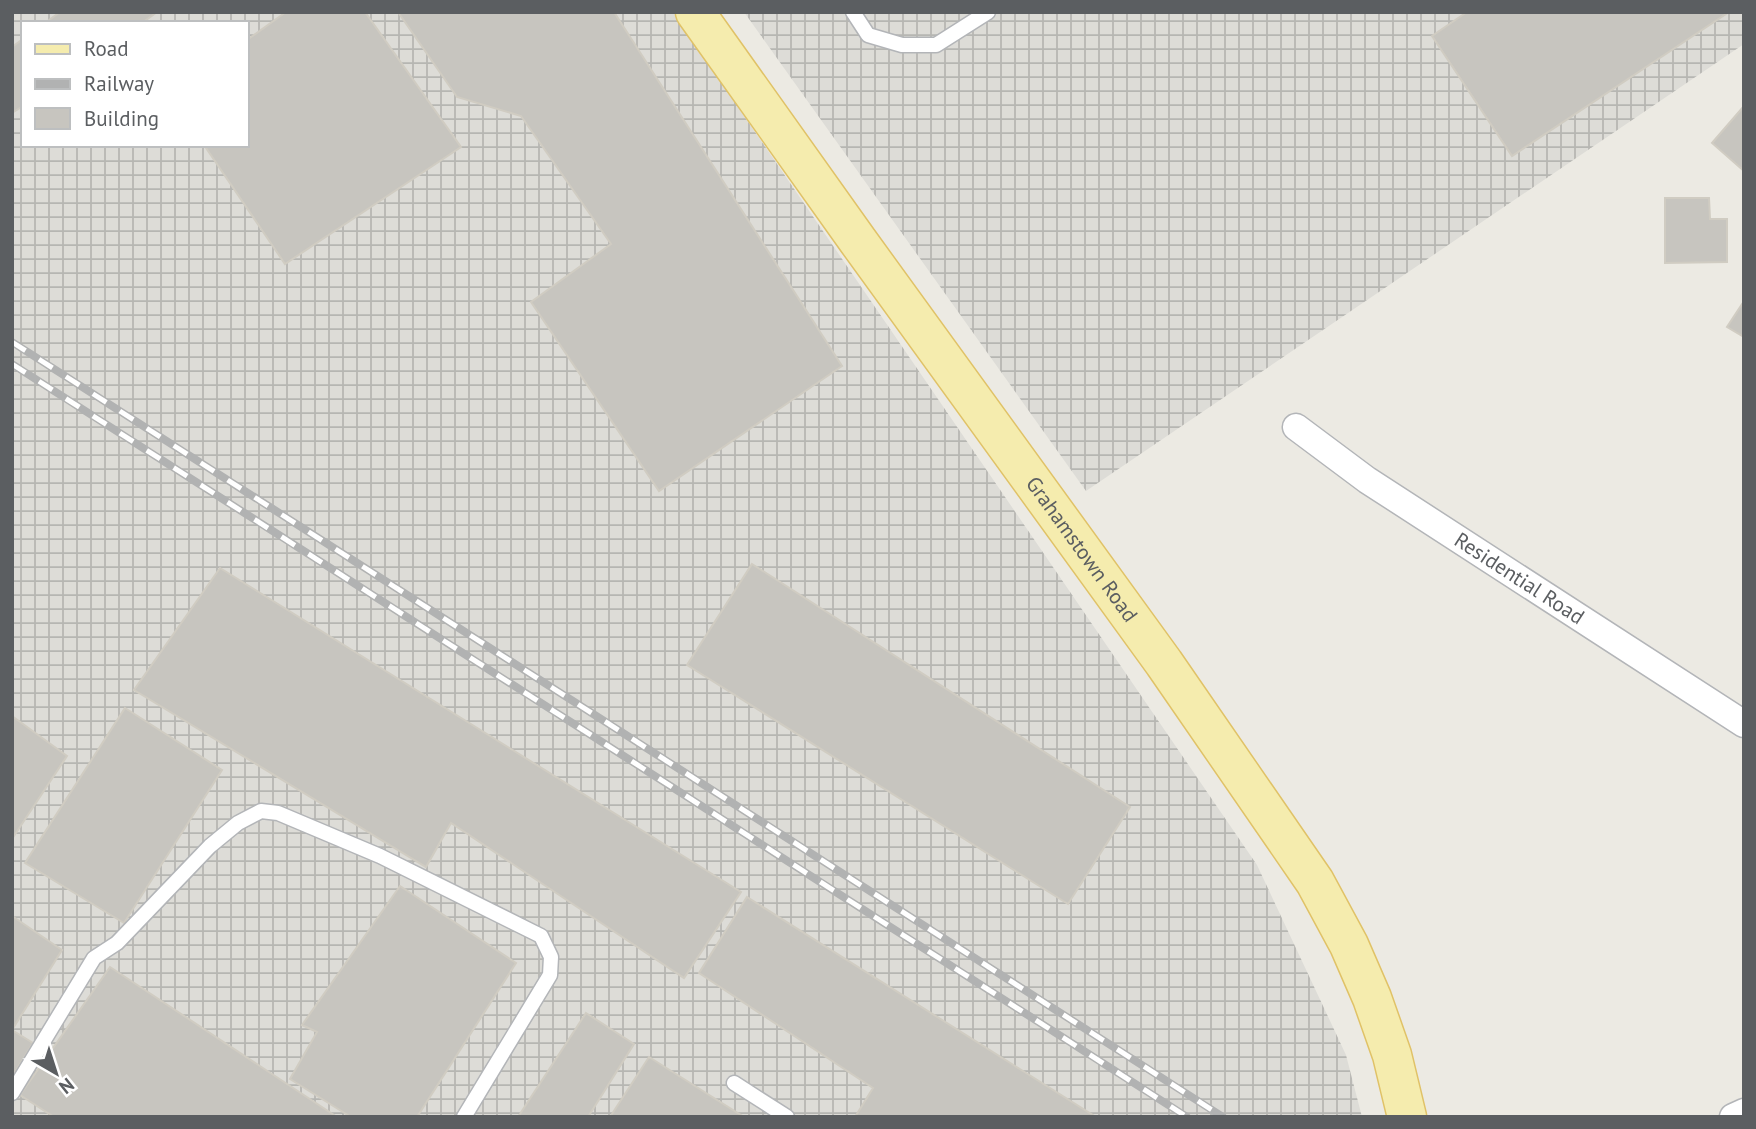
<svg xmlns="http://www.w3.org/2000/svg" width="1756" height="1129" viewBox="0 0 1756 1129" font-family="'PT Sans',sans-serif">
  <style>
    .industrial { fill: url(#industrial-grid); fill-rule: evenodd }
    .building { fill: #c7c5bf; stroke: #d0ccc2; stroke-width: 2 }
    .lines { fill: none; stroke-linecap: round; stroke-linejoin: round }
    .service-casing { stroke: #b3b5b8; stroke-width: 17 }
    .minor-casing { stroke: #b3b5b8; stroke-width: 29 }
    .primary-casing { stroke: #e0c267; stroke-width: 41 }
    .service { stroke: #fff; stroke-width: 14 }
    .minor { stroke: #fff; stroke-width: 26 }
    .primary { stroke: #f5ecae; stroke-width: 38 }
    .rail-casing { stroke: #b1b2b2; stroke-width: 8 }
    .rail { stroke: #fff; stroke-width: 5; stroke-dasharray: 16; stroke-linecap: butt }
    .labels { text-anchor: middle; stroke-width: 7; stroke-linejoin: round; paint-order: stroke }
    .street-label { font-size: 21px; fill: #5b5e61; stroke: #fff }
  </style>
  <defs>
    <pattern id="industrial-grid" width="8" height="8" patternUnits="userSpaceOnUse" patternTransform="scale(1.75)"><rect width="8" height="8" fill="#dddcd7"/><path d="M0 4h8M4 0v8" fill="none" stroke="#b6b6b2"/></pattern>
  </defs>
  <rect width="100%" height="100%" fill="#eceae3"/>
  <path class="industrial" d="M12 12H673L1257 865 1346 1055 1362 1117H12ZM23 23H247V145H23Z
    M744 12H1744V44L1086 491Z"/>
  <path class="building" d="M60 12H157L142 23H45Z
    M286 12H365L461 147 285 264 204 145H247V40Z
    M398 12H614L842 366 659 491 531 302 611 244 521 116 457 97Z
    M1467 12H1729L1512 156 1432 36Z
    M23 39V106L12 113V47Z
    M1744 106V171L1712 143Z
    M1665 198H1709L1710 219H1727V262L1665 263Z
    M1744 301V337L1727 327Z
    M752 564 1130 807 1068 904 687 665Z
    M220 568 741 892 684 978 451 823 426 867 134 690Z
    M125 708 222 770 124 923 25 863Z
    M12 716 67 756 12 839Z
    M400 886 516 963 417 1117H351L290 1079 317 1032 302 1025Z
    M747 897 1096 1117H855L873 1088 699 973Z
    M12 916 62 950 12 1030 33 1043 12 1077Z
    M110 967 337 1117H54L20 1095Z
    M586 1013 634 1044 588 1117H518Z
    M649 1057 744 1117H610Z"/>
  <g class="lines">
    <defs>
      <path id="service" d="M853 12 868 35 902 45H936L988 12
        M734 1083 787 1117
        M12 1093 94 958 117 943 210 846 238 823 261 811 278 813 380 856 541 936 551 957 550 975 464 1117"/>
      <g id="minor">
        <path id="s1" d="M1296 427 1367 480 1744 724"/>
        <path d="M1733 1117 1744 1112"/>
      </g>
      <g id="primary">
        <path id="s2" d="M695 12 858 241 1164 663 1315 882 1349 945 1372 998 1392 1055 1407 1117"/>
      </g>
    </defs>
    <use href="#service" class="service-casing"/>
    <use href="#minor" class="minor-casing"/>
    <use href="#primary" class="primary-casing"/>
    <use href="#service" class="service"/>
    <use href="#minor" class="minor"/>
    <use href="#primary" class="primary"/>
    <defs>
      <path id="rail" d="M12 342 1223 1117
        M12 364 1187 1117"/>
    </defs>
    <use href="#rail" class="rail-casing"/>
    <use href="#rail" class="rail"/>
  </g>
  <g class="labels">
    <g class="street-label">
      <text dy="7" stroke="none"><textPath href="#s2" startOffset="662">Grahamstown Road</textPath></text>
      <text dy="7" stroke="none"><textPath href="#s1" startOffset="270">Residential Road</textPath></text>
    </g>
  </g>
  <rect width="1756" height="1129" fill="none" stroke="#5b5e61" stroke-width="28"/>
  <rect x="21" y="21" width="228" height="126" fill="#ffffff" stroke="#bdbfc0" stroke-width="2"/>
  <rect x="35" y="44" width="35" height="10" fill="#f5ecae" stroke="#bdbfc0" stroke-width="2"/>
  <text x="84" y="56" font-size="21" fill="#5b5e61">Road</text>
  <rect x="35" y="79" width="35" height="10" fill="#b1b2b2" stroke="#bdbfc0" stroke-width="2"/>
  <text x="84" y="91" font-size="21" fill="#5b5e61">Railway</text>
  <rect x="35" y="108" width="35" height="21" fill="#c7c5bf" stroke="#bdbfc0" stroke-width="2"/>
  <text x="84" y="126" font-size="21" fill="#5b5e61">Building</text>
  <g transform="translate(56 1073) rotate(141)" stroke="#ffffff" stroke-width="5" paint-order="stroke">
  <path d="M0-5L12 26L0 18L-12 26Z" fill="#5b5e61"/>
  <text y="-10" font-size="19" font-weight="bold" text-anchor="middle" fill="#5b5e61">N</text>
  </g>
</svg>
